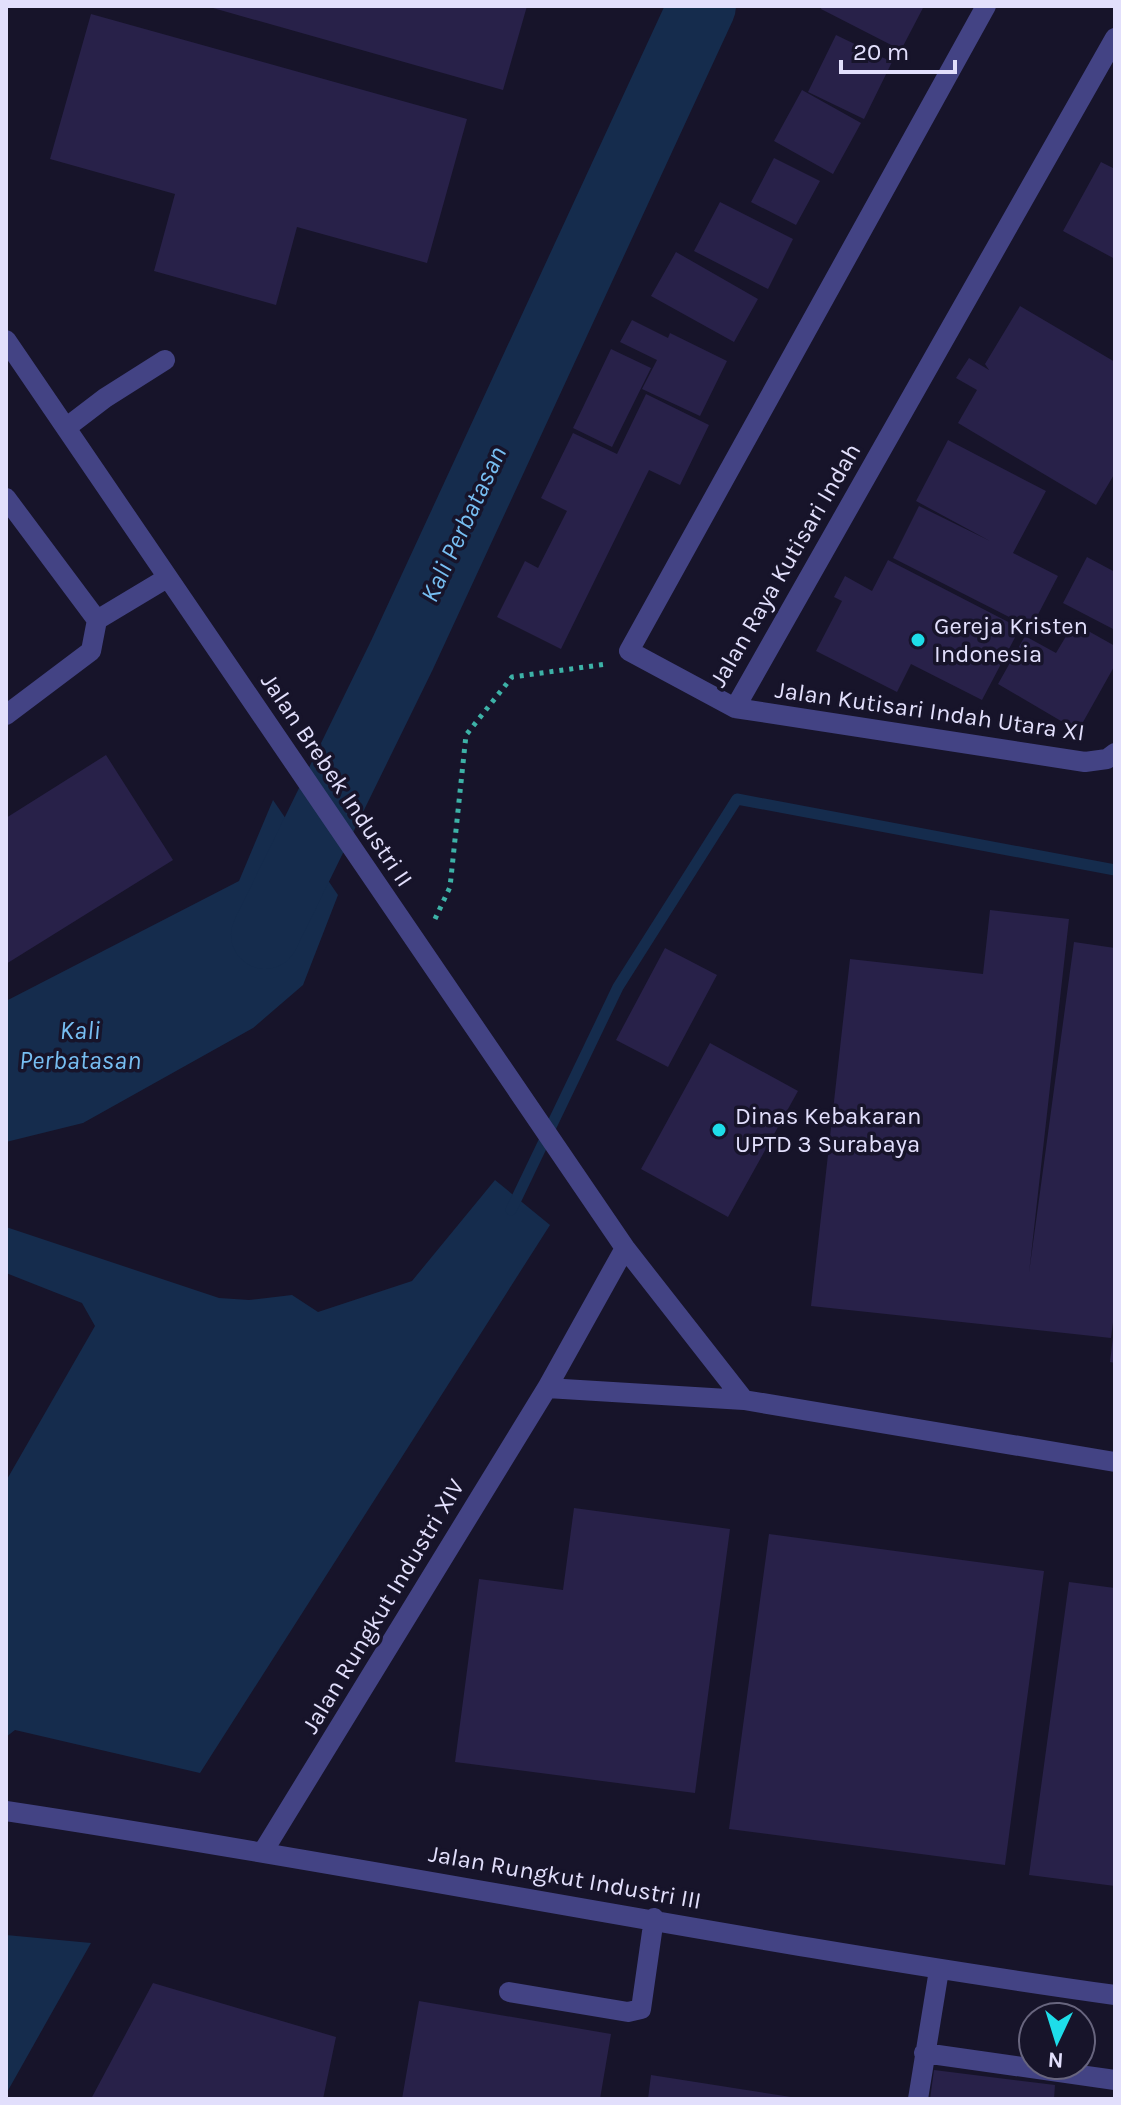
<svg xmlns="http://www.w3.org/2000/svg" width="1121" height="2105" viewBox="0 0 1121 2105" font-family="Karla,sans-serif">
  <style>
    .water { fill: #152c4d }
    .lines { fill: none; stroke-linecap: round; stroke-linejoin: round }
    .stream { stroke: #152c4d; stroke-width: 11 }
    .river { stroke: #152c4d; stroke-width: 68 }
    .building { fill: #282149 }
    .path { stroke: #3db2a7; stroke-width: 5; stroke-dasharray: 4 6; stroke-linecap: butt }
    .minor { stroke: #434384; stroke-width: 20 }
    .poi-dot { fill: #1edde9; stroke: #17142a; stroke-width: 3 }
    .labels { text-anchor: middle; stroke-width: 7; stroke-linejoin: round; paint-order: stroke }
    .street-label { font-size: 24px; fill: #e2dffc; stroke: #17142a }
    .poi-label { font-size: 24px; fill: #e2dffc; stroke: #17142a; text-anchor: start }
    .water-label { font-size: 26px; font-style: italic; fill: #77bef2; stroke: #17142a }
  </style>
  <rect width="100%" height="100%" fill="#17142a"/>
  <path class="water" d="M273 800 338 895 303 985 253 1028 83 1123 6 1142V1001L239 881Z
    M495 1180 550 1225 200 1773 15 1730 6 1737V1481L95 1326 82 1303 6 1273V1227L219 1298 249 1300 292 1295 318 1312 412 1281Z
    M6 1935 91 1943 6 2094Z"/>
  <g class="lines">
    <path class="stream" d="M511 1210 618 987 737 799 1115 870"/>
    <path class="river" d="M265 935 402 655 702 6"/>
  </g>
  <path class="building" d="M206 6H527L503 90Z
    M822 6H924L901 50 821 9Z
    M91 14 467 119 427 263 297 227 276 305 154 271 175 194 50 159Z
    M836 35 892 62 864 119 808 92Z
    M802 90 861 123 833 174 774 141Z
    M774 158 820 181 796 225 751 202Z
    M1101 162 1115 169V259L1063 231Z
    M720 202 793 239 768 289 694 251Z
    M676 252 758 299 734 342 651 296Z
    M1020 306 1115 362V473L1096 505 958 423 977 390 956 378 969 358 989 370 985 364Z
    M632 320 668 338 670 333 727 361 700 416 642 389 657 360 620 342Z
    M611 349 651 368 612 447 573 428Z
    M646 394 709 425 680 485 649 470 561 649 497 617 525 561 538 568 567 511 541 498 573 433 617 454Z
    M948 440 1046 491 1013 553 1058 576 1031 628 893 558 919 506 990 541 916 501Z
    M1087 557 1115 572V630L1063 603Z
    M888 560 1020 628 982 700 911 664 897 692 816 651 842 601 834 597 845 576 872 591Z
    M1074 623 1115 646V665L1078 731 998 684 1025 636 1056 653Z
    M106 755 173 860 6 964V818Z
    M990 910 1069 919 1029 1273 1074 942 1115 948V1307L1111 1338 811 1306 850 959 983 974Z
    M665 948 717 975 668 1067 616 1040Z
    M710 1043 798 1091 728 1217 641 1169Z
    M1113 1337H1115V1363L1110 1362Z
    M574 1508 730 1529 695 1793 455 1762 479 1579 563 1590Z
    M769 1534 1044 1571 1005 1865 729 1829Z
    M1069 1582 1115 1588V1886L1029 1875Z
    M153 1983 336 2037 323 2099H91Z
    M419 2001 611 2034 600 2099H402Z
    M934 2070 1055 2085 1054 2099H930Z
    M651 2075 791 2097V2099H648Z"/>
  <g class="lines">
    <path class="path" d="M435 919 450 887 466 735 512 677 607 664"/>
    <path class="minor" d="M986 6 629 651 735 708 1085 762 1107 759 1115 753
      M6 340 625 1248 744 1400
      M67 427 105 398 165 360
      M6 498 97 620 167 578
      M735 708 1115 38
      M6 715 91 651 97 620
      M547 1388 744 1400 1115 1462
      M6 1811C376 1867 744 1943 1115 1995
      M264 1850 547 1388 625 1248
      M509 1992 628 2012 641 2009 654 1918
      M924 2053 1115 2080
      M918 2099 939 1970"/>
  </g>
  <g class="poi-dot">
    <circle cx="918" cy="640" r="8"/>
    <circle cx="719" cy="1130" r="8"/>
  </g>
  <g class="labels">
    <g class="street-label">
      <text transform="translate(785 565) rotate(-60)" y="8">Jalan Raya Kutisari Indah</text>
      <text transform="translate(930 711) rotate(8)" y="8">Jalan Kutisari Indah Utara XI</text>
      <text transform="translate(337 780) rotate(56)" y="8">Jalan Brebek Industri II</text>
      <text transform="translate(383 1606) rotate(-59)" y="8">Jalan Rungkut Industri XIV</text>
      <text transform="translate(565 1877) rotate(10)" y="8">Jalan Rungkut Industri III</text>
    </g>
    <g class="poi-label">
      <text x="934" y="634">Gereja Kristen<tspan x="934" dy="28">Indonesia</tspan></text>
      <text x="735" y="1124">Dinas Kebakaran<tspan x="735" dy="28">UPTD 3 Surabaya</tspan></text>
    </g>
    <g class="water-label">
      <text transform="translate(463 524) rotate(-65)" y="9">Kali Perbatasan</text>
      <text x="80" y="1039">Kali<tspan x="80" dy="30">Perbatasan</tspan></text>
    </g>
  </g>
  <rect width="1121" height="2105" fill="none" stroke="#e2dffc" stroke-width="16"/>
  <g transform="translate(1057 2041) rotate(184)"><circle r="38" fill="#17142a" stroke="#68657e" stroke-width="2"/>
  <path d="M0-6L14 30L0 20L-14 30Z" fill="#1edde9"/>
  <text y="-12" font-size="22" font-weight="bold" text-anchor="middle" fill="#e2dffc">N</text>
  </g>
  <path d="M841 60v12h114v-12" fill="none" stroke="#e2dffc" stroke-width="4"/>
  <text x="853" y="60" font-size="24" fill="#e2dffc" stroke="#17142a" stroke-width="6" paint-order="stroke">20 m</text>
</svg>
